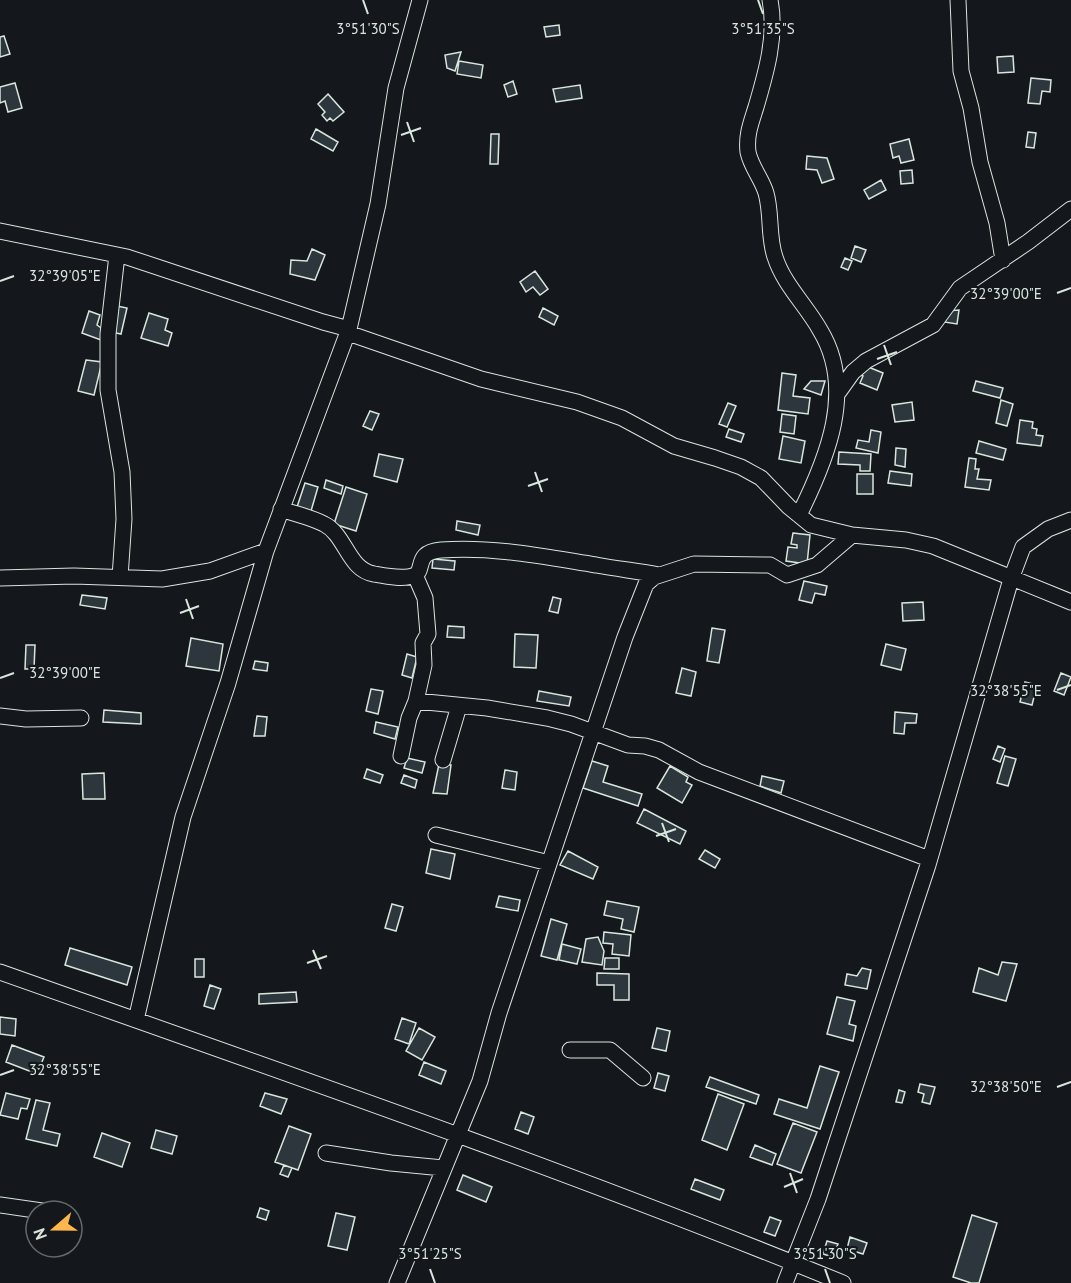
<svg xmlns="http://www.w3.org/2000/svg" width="1071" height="1283" viewBox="0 0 1071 1283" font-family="'PT Sans',sans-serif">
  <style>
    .building { fill: #2c363c; stroke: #d8e6dc; stroke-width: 1.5 }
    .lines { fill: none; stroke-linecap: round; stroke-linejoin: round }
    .street-casing { stroke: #d8e6dc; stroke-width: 17 }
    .street { stroke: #14181c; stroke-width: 15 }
    .ticks { fill: none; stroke: #d8e6dc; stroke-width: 2 }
    .ticks-label { font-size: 15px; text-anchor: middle; fill: #d8e6dc; stroke: #14181c; stroke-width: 4.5; stroke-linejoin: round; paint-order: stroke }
  </style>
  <rect width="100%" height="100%" fill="#14181c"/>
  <path class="building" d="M559 25 560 35 546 37 544 27Z
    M4 36 10 54 0 57V37Z
    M461 52 455 71 447 68 445 55Z
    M1013 56 1014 72 998 73 997 57Z
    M459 61 483 65 481 78 457 74Z
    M1031 78 1051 80 1050 92 1042 91 1040 104 1028 103Z
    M513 81 517 94 508 97 504 85Z
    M15 83 22 108 8 112 5 101 0 103V87Z
    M580 85 582 98 556 102 553 89Z
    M328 94 344 112 333 121 330 118 327 121 322 115 325 112 318 104Z
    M316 129 338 142 333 151 311 139Z
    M1028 132 1036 133 1034 148 1026 147Z
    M491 134H499L498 164H490Z
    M909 139 914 160 901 163 899 156 893 158 890 144Z
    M807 156 827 158 834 179 822 183 817 170 806 169Z
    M912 170 913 183 901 184 900 171Z
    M881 180 886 190 869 199 864 190Z
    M855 246 866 250 861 262 851 258Z
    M312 249 325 255 315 280 290 274 291 260 307 261Z
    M845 258 852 261 848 270 841 267Z
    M535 271 548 289 540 295 533 287 526 292 520 282Z
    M117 306 127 308 121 334 111 332Z
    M543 308 558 316 554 325 539 317Z
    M959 310 957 324 944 322 946 311Z
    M89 311 100 315 97 325 104 330 101 340 82 333Z
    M149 313 168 319 165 330 172 333 168 346 141 338Z
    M86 360 102 362 94 395 78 391Z
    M861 364 883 373 877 390 860 383 863 376 858 374Z
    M782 373 796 375 793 396 810 398 808 414 778 410Z
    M811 381H825L821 395 804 389Z
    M976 381 1003 388 1000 398 973 391Z
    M1001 400 1013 404 1007 426 996 423Z
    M912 402 914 420 895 422 892 405Z
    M728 403 736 406 727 427 719 424Z
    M370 411 379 414 372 430 363 426Z
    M782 414 796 416 794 434 780 432Z
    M1020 420 1033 422 1032 428 1037 429 1036 435 1043 436 1041 446 1017 443Z
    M729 429 744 434 741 442 726 437Z
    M871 430 881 432 878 453 856 448 858 440 869 442Z
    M783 436 805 441 801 463 779 459Z
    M979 441 1006 449 1003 460 976 453Z
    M896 448 906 449 905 467 895 465Z
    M839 452 871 454 870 471H860V465L838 464Z
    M379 454 403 459 397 482 374 476Z
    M969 458 976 459 975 469H979L977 479 991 480 989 490 965 487Z
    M890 471 912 474 911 486 888 483Z
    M857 474H873V494H857Z
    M326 480 343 486 341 494 324 488Z
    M305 483 318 487 311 511 297 507Z
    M346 487 367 494 356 531 334 524Z
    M457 521 480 525 478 535 456 530Z
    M793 533 810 535 807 564 786 561 788 547 797 548V545L791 544Z
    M433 559 455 561 454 570 432 568Z
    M804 581 827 586 825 595 815 593 812 603 799 600Z
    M82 595 107 598 105 609 80 605Z
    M553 597 561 599 558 613 549 611Z
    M923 602 924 620 903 621 902 603Z
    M448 626 464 627V638L447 637Z
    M712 628 725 630 719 663 707 661Z
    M515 634 538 635 536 668 514 667Z
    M191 638 223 644 219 671 186 666Z
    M886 644 906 649 901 670 881 665Z
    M26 645H35L34 669H25Z
    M407 654 417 657 412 678 402 675Z
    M255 661 268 663 267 671 253 669Z
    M682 668 696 672 691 696 676 693Z
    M1061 673 1071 677 1064 695 1054 691Z
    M1025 682 1037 685 1032 705 1020 702Z
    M371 689 383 691 378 714 366 711Z
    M539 691 571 697 569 706 537 701Z
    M104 710 141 713V724L103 722Z
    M895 712 917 714 916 723H905L904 734 894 733Z
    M257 716 267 717 265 736H254Z
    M376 722 398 727 395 739 374 733Z
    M998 746 1005 749 1000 762 993 759Z
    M1005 756 1016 759 1008 786 997 783Z
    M407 758 425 762 422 773 404 768Z
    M592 761 608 766 603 782 642 794 638 806 583 788Z
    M439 764 451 765 447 794 433 793Z
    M670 766 688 777 686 782 692 785 682 803 657 788Z
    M367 769 383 775 380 783 364 778Z
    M505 770 517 772 515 790 502 788Z
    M104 773 105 799H83L82 774Z
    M404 775 417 780 415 788 401 783Z
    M762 776 784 781 781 793 760 786Z
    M644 809 686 831 680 844 637 823Z
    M431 849 455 854 450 879 426 873Z
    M705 850 720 859 715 868 699 859Z
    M568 851 598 867 593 879 560 865Z
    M499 896 520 900 518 911 496 907Z
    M607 901 639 907 634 932 621 929 623 919 604 915Z
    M392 904 403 907 396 931 385 928Z
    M551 919 567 924 557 960 541 956Z
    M604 932 631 935 629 956 612 954 613 944 603 943Z
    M598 937 604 951 602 965 582 962 586 939Z
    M562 944 581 949 577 964 559 960Z
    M70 948 132 967 127 985 65 965Z
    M605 958H619V969H604Z
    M195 959H204V977H195Z
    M1002 962 1017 964 1006 1001 973 992 979 968 998 975Z
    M862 968 871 970 867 989 845 985 847 974 857 976Z
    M597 973 629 974V1000H614V985H597Z
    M210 985 221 989 214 1009 204 1006Z
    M296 992 297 1002 259 1004V994Z
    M837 997 855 1001 849 1024 856 1026 853 1041 827 1034Z
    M0 1017 16 1019 15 1036 0 1034Z
    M402 1018 416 1023 409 1044 395 1039Z
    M419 1028 435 1037 422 1060 406 1051Z
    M657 1028 670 1031 666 1051 652 1048Z
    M12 1045 44 1057 39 1069 34 1067 32 1072 6 1062Z
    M424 1062 446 1071 441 1084 419 1075Z
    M820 1066 839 1072 820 1129 774 1114 779 1099 807 1108Z
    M658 1073 669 1076 665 1091 654 1088Z
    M710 1077 759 1095 756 1104 706 1087Z
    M920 1084 935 1087 930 1104 922 1102 924 1094 918 1092Z
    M899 1090 905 1092 902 1103 896 1102Z
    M6 1093 30 1099 27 1109 21 1108 18 1119 0 1115Z
    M265 1093 287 1099 281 1114 260 1106Z
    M718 1094 744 1104 727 1150 702 1140Z
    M36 1100 50 1103 43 1130 60 1134 57 1146 26 1139Z
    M521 1112 534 1117 528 1134 515 1129Z
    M793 1123 817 1132 801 1173 777 1164Z
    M289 1126 311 1134 298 1170 275 1162Z
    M156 1130 177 1136 172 1154 151 1148Z
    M102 1133 130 1143 122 1167 94 1157Z
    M755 1145 776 1154 772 1165 750 1157Z
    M284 1165 292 1168 288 1177 280 1174Z
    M463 1175 492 1187 486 1202 457 1190Z
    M695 1179 724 1190 720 1200 691 1189Z
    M260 1208 269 1211 266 1220 257 1217Z
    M336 1213 355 1217 347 1250 328 1246Z
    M972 1215 997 1223 979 1283H971L953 1277Z
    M770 1217 781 1221 775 1236 764 1232Z
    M850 1237 867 1243 863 1254 847 1249Z
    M827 1241 838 1244 833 1257 823 1254Z"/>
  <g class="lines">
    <defs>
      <path id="street" d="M770 0C777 36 766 73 756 107 751 123 746 135 748 152 751 167 762 179 766 193 772 214 768 237 775 257 784 285 806 305 820 330 856 389 827 459 799 515
        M958 0 961 71 971 108 980 162 997 223 1003 260
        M0 231 127 257 323 322 349 329
        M117 255 108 334V390L122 472 124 519 120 577
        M348 333 481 379 577 402 622 418 674 446 715 458 741 467 761 478 789 507 811 525 852 535 906 540 933 546 1071 602
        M838 393 853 372 866 361 933 325 960 288 1028 242 1071 209
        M281 509C295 514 311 517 324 524 346 535 348 570 374 574 385 576 404 580 415 575 425 570 414 552 441 550 493 546 546 557 596 565 617 569 638 571 659 575
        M0 578 74 576 162 579 210 571 266 551
        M416 701 487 708 547 718 571 724 628 745 645 746 659 750 699 772 929 859
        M0 716 26 719 81 718
        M401 756 409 718 416 701 424 665 423 643 428 634 425 598 415 575
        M443 760 459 706
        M436 835 549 863
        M0 972C283 1072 566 1170 843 1283
        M136 1020 183 817 228 683 266 551 349 329 378 204 396 88 420 0
        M570 1050H610L643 1078
        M326 1153 391 1163 443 1168
        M0 1205 42 1211
        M397 1283 480 1081 499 1013 625 637 646 584 654 577 694 564 770 565 787 575 817 565 852 535
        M785 1283 818 1199 928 865 1011 579 1023 547 1048 529 1071 520"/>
    </defs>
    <use href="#street" class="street-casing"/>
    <use href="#street" class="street"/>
  </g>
  <path class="ticks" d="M363 0 368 14M758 0 763 14M407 122 414 142M401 135 421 128M0 281 14 276M1057 293 1071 288M884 345 891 365M877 359 897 352M535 472 542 492M528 486 548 479M186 599 193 619M180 613 199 606M0 678 14 673M1057 690 1071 685M662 823 669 842M656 836 676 829M313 950 321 969M307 963 327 956M0 1075 14 1070M1057 1087 1071 1082M790 1173 797 1193M784 1187 803 1179M430 1269 435 1283M825 1269 830 1283"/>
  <g class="ticks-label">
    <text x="368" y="34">3°51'30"S</text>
    <text x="763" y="34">3°51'35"S</text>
    <text x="65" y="281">32°39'05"E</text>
    <text x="1006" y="299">32°39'00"E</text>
    <text x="65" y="678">32°39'00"E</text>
    <text x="1006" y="696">32°38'55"E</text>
    <text x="65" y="1075">32°38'55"E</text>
    <text x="1006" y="1092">32°38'50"E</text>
    <text x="430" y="1259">3°51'25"S</text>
    <text x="825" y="1259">3°51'30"S</text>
  </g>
  <g transform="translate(54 1229) rotate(250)"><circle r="28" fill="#14181c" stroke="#626a69" stroke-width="1.5"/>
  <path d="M0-4.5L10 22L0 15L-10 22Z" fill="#ffb74d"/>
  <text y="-9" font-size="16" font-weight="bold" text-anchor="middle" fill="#d8e6dc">N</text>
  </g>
</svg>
